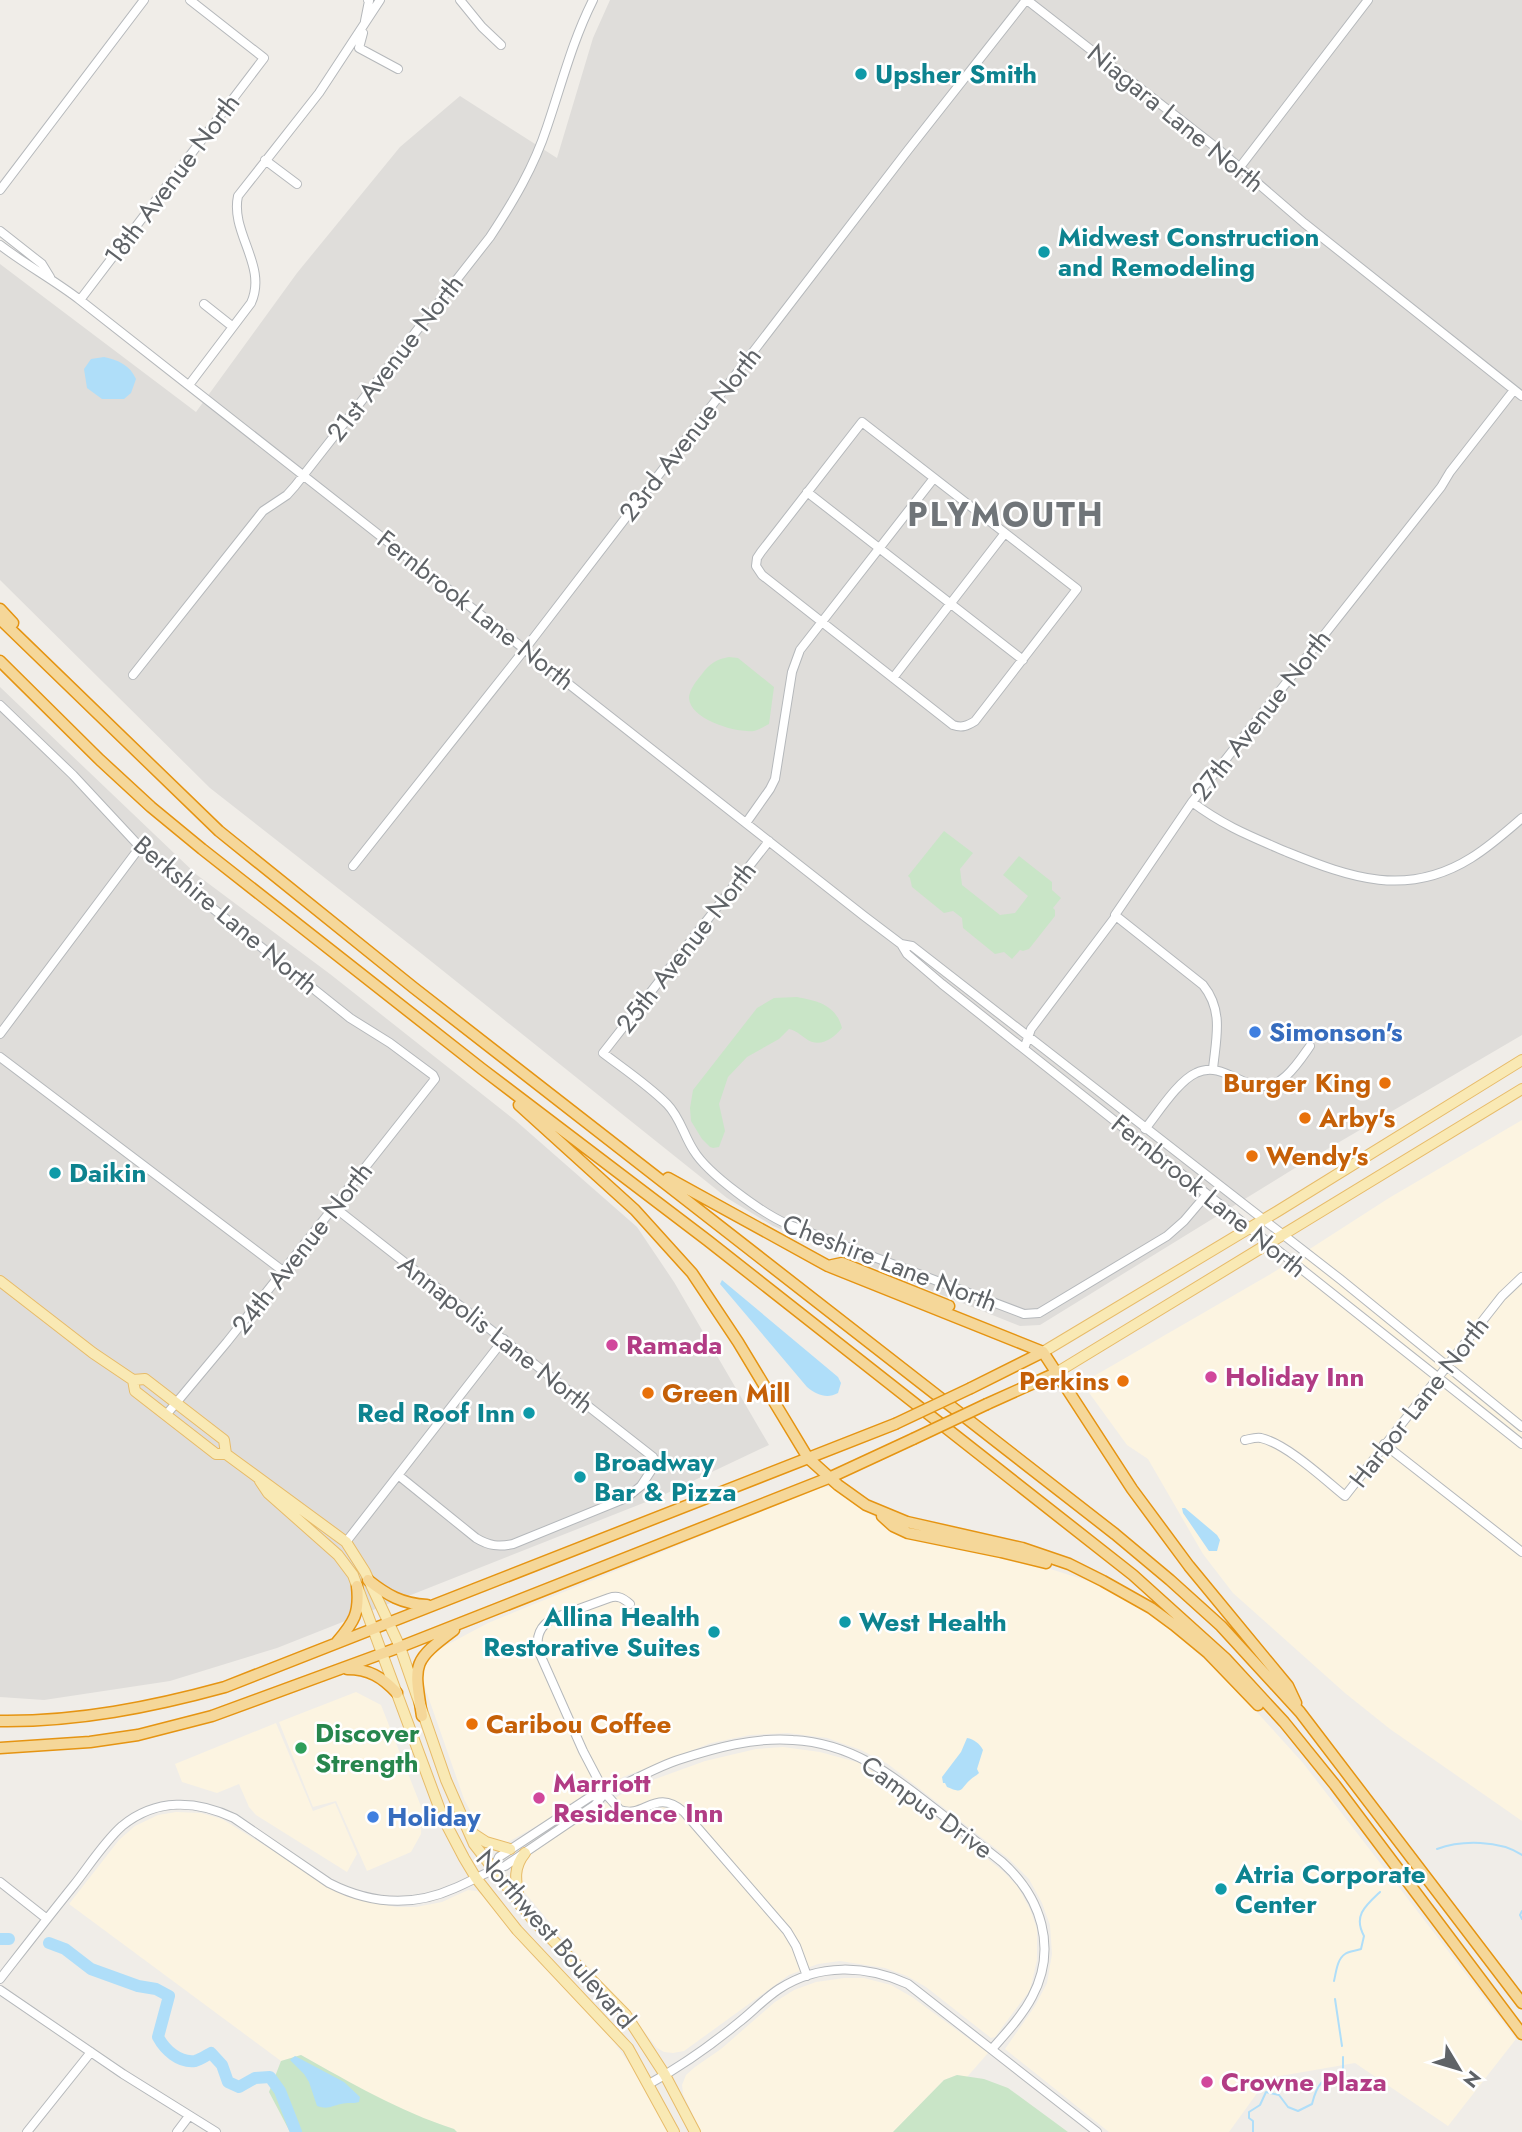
<svg xmlns="http://www.w3.org/2000/svg" width="1522" height="2132" viewBox="0 0 1522 2132" font-family="Jost,sans-serif">
  <style>
    .commercial { fill: #fcf4e1 }
    .industrial { fill: #dfddda }
    .green { fill: #c9e5c7 }
    .water { fill: #afdef9 }
    .lines { fill: none; stroke-linecap: round; stroke-linejoin: round }
    .stream { stroke: #afdef9; stroke-width: 2 }
    .river { stroke: #afdef9; stroke-width: 12 }
    .minor-casing { stroke: #b5b8bb; stroke-width: 10 }
    .major-casing { stroke: #e7bb69; stroke-width: 12 }
    .highway-casing { stroke: #e59412; stroke-width: 13 }
    .minor { stroke: #fff; stroke-width: 8 }
    .major { stroke: #f9e9b4; stroke-width: 10 }
    .highway { stroke: #f5d799; stroke-width: 10 }
    .highway-bridge-casing { stroke: #e59412; stroke-width: 13; stroke-linecap: butt }
    .highway-bridge { stroke: #f5d799; stroke-width: 10 }
    .culture-dot { fill: #0f9aa8; stroke: #fff; stroke-width: 2.5 }
    .shop-dot { fill: #3f7fe0; stroke: #fff; stroke-width: 2.5 }
    .food-dot { fill: #e8710a; stroke: #fff; stroke-width: 2.5 }
    .hotel-dot { fill: #d1479c; stroke: #fff; stroke-width: 2.5 }
    .leisure-dot { fill: #2e9e5b; stroke: #fff; stroke-width: 2.5 }
    .labels { text-anchor: middle; stroke-width: 5; stroke-linejoin: round; paint-order: stroke }
    .culture-label { font-size: 26px; font-weight: bold; fill: #0d838f; stroke: #fff; text-anchor: start }
    .street-label { font-size: 26px; fill: #5f6367; stroke: #fff }
    .shop-label { font-size: 26px; font-weight: bold; fill: #366cbe; stroke: #fff; text-anchor: start }
    .food-label { font-size: 26px; font-weight: bold; fill: #c56008; stroke: #fff; text-anchor: start }
    .hotel-label { font-size: 26px; font-weight: bold; fill: #b23c85; stroke: #fff; text-anchor: start }
    .leisure-label { font-size: 26px; font-weight: bold; fill: #27864d; stroke: #fff; text-anchor: start }
    .district-label { font-size: 33px; font-weight: bold; letter-spacing: 2px; fill: #707579; stroke: #fff }
  </style>
  <rect width="100%" height="100%" fill="#f0ede8"/>
  <path class="commercial" d="M1522 1120V1821L1390 1729 1345 1693 1233 1593 1203 1554 1148 1459 1127 1445 1082 1383 1274 1272 1389 1198Z
    M829 1487 836 1489 899 1535 1028 1562 1095 1583 1156 1615 1236 1689 1303 1763 1516 2039 1448 2126 1355 2063 1268 2078 1229 2132H1109L1005 2049 1035 2006 1047 1983 1052 1954 1050 1925 1042 1903 1029 1879 1009 1859 888 1764 861 1750 827 1738 788 1733 750 1735 711 1743 623 1777 510 1841 500 1844 489 1839 480 1830 464 1799 423 1682 422 1670 428 1655 488 1623 819 1488Z
    M356 1692 381 1705 422 1809 421 1834 411 1852 367 1871 336 1801 313 1807 279 1722Z
    M276 1723 313 1811 335 1803 357 1854 347 1872 256 1815 249 1807 239 1784 217 1793 182 1782 175 1764Z
    M783 1747 820 1752 860 1763 891 1783 1004 1872 1018 1887 1030 1909 1037 1929V1960L1030 1990 995 2037 991 2038 926 1987 907 1976 885 1968 840 1961 818 1964 789 1975 684 2051 673 2053 664 2052 657 2048 633 2017 570 1947 521 1888 519 1882 523 1862 529 1855 587 1814 636 1786 705 1761 756 1749Z
    M176 1812 201 1813 222 1819 348 1897 396 1907H416L442 1902 468 1890 477 1891 486 1898 528 1951 608 2034 637 2074 671 2132H457L454 2129 421 2118 379 2099 301 2055 281 2061 69 1904 119 1840 135 1826 158 1815Z
    M844 1978H864L891 1985 912 1997 988 2053 967 2077 957 2075 944 2080 893 2132H701L683 2094 682 2085 686 2075 695 2067 721 2049 775 2002 794 1990 816 1982Z"/>
  <path class="industrial" d="M610 0H1522V1035L1295 1168 1040 1325 1020 1326 902 1279 773 1226 727 1198 422 954 210 788 0 580V264L196 412 297 273 400 147 460 96 557 158 593 38Z
    M0 687 197 875 330 974 516 1121 637 1227 674 1282 769 1445 661 1496 277 1648 170 1681 44 1700 0 1697Z"/>
  <path class="green" d="M729 657 738 658 774 687 769 724C765 726 759 730 754 731 737 733 690 720 689 698 689 690 697 680 702 674 709 664 717 659 729 657Z
    M944 831 973 853 960 869 962 885 1000 915 1015 913 1028 896 1003 875 1019 856 1052 882V890L1061 898 1053 908 1055 910V916L1029 949 1023 951 1020 950 1012 959 1004 952 995 954 963 928 962 918 953 911 944 913 912 887 910 878 908 876Z
    M797 997C818 1001 836 1005 842 1028 833 1039 819 1049 805 1038 799 1034 797 1031 789 1029L779 1039 747 1057 728 1077 719 1104 725 1131 719 1147 713 1148 710 1147 702 1139 691 1121 690 1108 693 1090 757 1008 774 998Z
    M301 2055C351 2083 399 2111 454 2129L457 2132H290L269 2092 281 2061Z
    M957 2075 984 2079 1008 2088 1068 2132H893L944 2080Z"/>
  <path class="water" d="M104 357C118 360 130 365 136 379L131 393 124 399H102L87 388 84 369 91 359Z
    M722 1280 838 1377 841 1383 838 1393C827 1399 817 1395 807 1387L720 1284Z
    M1182 1508H1185L1217 1535 1220 1540 1217 1551H1209L1183 1513Z
    M967 1738C974 1739 980 1744 983 1750L977 1769 979 1773C976 1776 973 1777 970 1780 959 1790 964 1794 947 1787L945 1783H943L942 1777 961 1752Z
    M295 2056 344 2082 360 2097 359 2102C353 2104 347 2102 341 2104 331 2106 328 2110 317 2106L309 2082 304 2074 290 2060Z"/>
  <g class="lines">
    <path class="stream" d="M1437 1849C1461 1840 1500 1840 1522 1855
      M1522 1911 1520 1915 1522 1919
      M1334 1981C1336 1973 1337 1959 1345 1954 1349 1951 1356 1951 1361 1949L1364 1936C1353 1916 1365 1906 1380 1892
      M1335 1999 1342 2046
      M1253 2132V2121L1249 2118V2112L1260 2105 1266 2092 1279 2095 1288 2107 1298 2111 1312 2104C1317 2083 1323 2078 1343 2071V2057"/>
    <path class="river" d="M0 1939H9
      M49 1943 65 1949 91 1969 138 1986 156 1989 169 1996 158 2037C165 2050 179 2063 195 2061 200 2060 207 2055 211 2053L222 2065 228 2082 239 2087 255 2078 270 2077 280 2091 296 2132"/>
    <defs>
      <path id="minor" d="M460 0 482 27 501 45
        M1027 0 1218 149 1304 223 1522 396
        M365 21 369 1 368 0
        M363 33 359 48 398 69
        M265 160 297 184
        M1240 167 1368 0
        M0 190 144 0
        M0 231 42 264 50 277
        M0 245C26 265 54 280 80 300L864 916 901 944 912 946 1340 1279 1522 1427
        M80 300 264 58 190 0
        M204 304 233 327
        M189 385 251 303C268 266 230 233 238 196L319 93 380 0
        M862 422 1077 589 975 721C967 726 962 728 953 725L762 575 756 566 757 558 761 552Z
        M807 492 1023 660
        M133 675 263 511 287 495 295 486 490 237C513 202 534 167 547 127 562 83 572 42 593 0
        M893 678 1005 533
        M0 705 73 775 140 847 176 879 350 1018 390 1043 433 1075 435 1079 227 1342 166 1415
        M1192 802C1224 826 1250 836 1287 852 1351 878 1407 898 1471 858 1489 847 1506 832 1522 818
        M746 823 770 789 775 779 792 672 800 650 934 478
        M769 841 603 1053C624 1069 648 1085 667 1104 680 1117 684 1136 694 1151 708 1174 762 1213 787 1224L1024 1314 1039 1313 1167 1236 1184 1221 1207 1194
        M353 866 525 649 908 150 1026 0
        M1116 916 1203 985C1224 1011 1216 1038 1213 1069
        M901 944 907 954 942 984 1522 1444
        M0 1034 140 847
        M1024 1049 1031 1029 1116 916 1115 915 1192 802 1441 487 1450 472 1514 390
        M0 1057 283 1271
        M1145 1129C1158 1113 1178 1081 1196 1073 1229 1057 1252 1107 1286 1076 1296 1067 1303 1056 1310 1046
        M334 1207 653 1457 656 1463 641 1486 626 1498 513 1544C499 1547 489 1546 476 1538L398 1475
        M1245 1440C1250 1439 1256 1437 1261 1438 1287 1444 1324 1479 1345 1496L1502 1296 1522 1277
        M1384 1444 1522 1552
        M346 1542 504 1339
        M630 1604C623 1598 618 1595 609 1598L554 1618C540 1625 535 1637 539 1652L583 1751 605 1793 620 1810C645 1819 655 1787 684 1812L787 1931 796 1946 807 1976
        M493 1870 499 1857 590 1797C621 1789 648 1770 678 1760 715 1748 754 1737 793 1740 851 1743 891 1774 935 1809 957 1826 979 1844 1002 1862 1041 1897 1058 1948 1032 1997 1022 2016 1006 2033 992 2049
        M0 1882 47 1919
        M0 1979C25 1947 49 1916 74 1885 89 1866 104 1842 122 1826 156 1798 196 1800 234 1818L329 1883C370 1904 413 1907 455 1888 472 1881 487 1871 505 1866L595 1805 604 1794
        M0 1990 123 2074 216 2132
        M649 2084C680 2067 710 2046 738 2023 752 2012 764 1999 779 1989 819 1963 866 1965 908 1984L1097 2132
        M27 2132 91 2052
        M177 2132 189 2116"/>
      <path id="major" d="M0 1281 93 1353 133 1380 145 1379 224 1440 226 1454
        M1043 1352 1278 1211 1522 1060
        M1056 1373 1522 1089
        M133 1380 135 1391 216 1454H226L346 1542 365 1572 400 1647 446 1780 474 1844 533 1920 626 2015 665 2075 695 2132
        M260 1481 268 1493 338 1555 353 1575 443 1818 464 1858 476 1878 517 1930 628 2048 674 2132
        M469 1831 486 1842 510 1849
        M520 1905C517 1885 511 1870 525 1853"/>
      <path id="highway" d="M0 609 13 623
        M0 619 219 831 414 988 1115 1534 1170 1580 1221 1626 1300 1712 1522 2003
        M0 661 100 760 151 807 202 849 482 1069 707 1240 1133 1575 1225 1658 1284 1722 1335 1785 1522 2034
        M519 1105 635 1210 692 1273 738 1342 808 1458 838 1485 866 1505 907 1522 1022 1548 1069 1564 1103 1581 1151 1608 1174 1625 1208 1653 1258 1705
        M668 1178 828 1266 1043 1352 1132 1489 1189 1566 1288 1686 1296 1703
        M828 1266 842 1263 949 1306
        M971 1388 1043 1352
        M987 1404 1056 1373
        M882 1516 893 1526 908 1533 1001 1552 1046 1563
        M368 1580C387 1595 402 1604 427 1605
        M337 1642C354 1622 360 1613 357 1586
        M347 1669C369 1669 382 1677 397 1693
        M422 1716C414 1664 411 1662 454 1630
        M0 1721C77 1722 152 1707 225 1687L895 1424
        M0 1748 90 1742 138 1735 212 1716 400 1647 831 1477 913 1439"/>
    </defs>
    <use href="#minor" class="minor-casing"/>
    <use href="#major" class="major-casing"/>
    <use href="#highway" class="highway-casing"/>
    <use href="#minor" class="minor"/>
    <use href="#major" class="major"/>
    <use href="#highway" class="highway"/>
    <defs>
      <path id="highway-bridge" d="M895 1424 971 1388
        M913 1439 987 1404"/>
    </defs>
    <use href="#highway-bridge" class="highway-bridge-casing"/>
    <use href="#highway-bridge" class="highway-bridge"/>
  </g>
  <g class="culture-dot">
    <circle cx="861" cy="74" r="7"/>
    <circle cx="1044" cy="252" r="7"/>
    <circle cx="55" cy="1173" r="7"/>
    <circle cx="529" cy="1413" r="7"/>
    <circle cx="580" cy="1477" r="7"/>
    <circle cx="845" cy="1622" r="7"/>
    <circle cx="714" cy="1632" r="7"/>
    <circle cx="1221" cy="1889" r="7"/>
  </g>
  <g class="shop-dot">
    <circle cx="1255" cy="1032" r="7"/>
    <circle cx="373" cy="1817" r="7"/>
  </g>
  <g class="food-dot">
    <circle cx="1385" cy="1083" r="7"/>
    <circle cx="1305" cy="1118" r="7"/>
    <circle cx="1252" cy="1156" r="7"/>
    <circle cx="1123" cy="1381" r="7"/>
    <circle cx="648" cy="1393" r="7"/>
    <circle cx="472" cy="1724" r="7"/>
  </g>
  <g class="hotel-dot">
    <circle cx="612" cy="1345" r="7"/>
    <circle cx="1211" cy="1377" r="7"/>
    <circle cx="539" cy="1798" r="7"/>
    <circle cx="1207" cy="2082" r="7"/>
  </g>
  <circle class="leisure-dot" cx="301" cy="1748" r="7"/>
  <g class="labels">
    <g class="culture-label">
      <text x="875" y="83">Upsher Smith</text>
      <text x="1058" y="246">Midwest Construction<tspan x="1058" dy="30">and Remodeling</tspan></text>
      <text x="69" y="1182">Daikin</text>
      <text x="515" y="1422" text-anchor="end">Red Roof Inn</text>
      <text x="594" y="1471">Broadway<tspan x="594" dy="30">Bar &amp; Pizza</tspan></text>
      <text x="700" y="1626" text-anchor="end">Allina Health<tspan x="700" dy="30">Restorative Suites</tspan></text>
      <text x="859" y="1631">West Health</text>
      <text x="1235" y="1883">Atria Corporate<tspan x="1235" dy="30">Center</tspan></text>
    </g>
    <g class="street-label">
      <text transform="translate(1176 118) rotate(39)" y="9">Niagara Lane North</text>
      <text transform="translate(172 179) rotate(-53)" y="9">18th Avenue North</text>
      <text transform="translate(395 358) rotate(-52)" y="9">21st Avenue North</text>
      <text transform="translate(690 434) rotate(-52)" y="9">23rd Avenue North</text>
      <text transform="translate(476 610) rotate(38)" y="9">Fernbrook Lane North</text>
      <text transform="translate(1261 715) rotate(-52)" y="9">27th Avenue North</text>
      <text transform="translate(226 915) rotate(40)" y="9">Berkshire Lane North</text>
      <text transform="translate(686 947) rotate(-52)" y="9">25th Avenue North</text>
      <text transform="translate(1209 1196) rotate(39)" y="9">Fernbrook Lane North</text>
      <text transform="translate(302 1248) rotate(-52)" y="9">24th Avenue North</text>
      <text transform="translate(890 1263) rotate(21)" y="9">Cheshire Lane North</text>
      <text transform="translate(496 1334) rotate(38)" y="9">Annapolis Lane North</text>
      <text transform="translate(1419 1402) rotate(-52)" y="9">Harbor Lane North</text>
      <text transform="translate(927 1807) rotate(36)" y="9">Campus Drive</text>
      <text transform="translate(556 1939) rotate(49)" y="9">Northwest Boulevard</text>
    </g>
    <g class="shop-label">
      <text x="1269" y="1041">Simonson's</text>
      <text x="387" y="1826">Holiday</text>
    </g>
    <g class="food-label">
      <text x="1371" y="1092" text-anchor="end">Burger King</text>
      <text x="1319" y="1127">Arby's</text>
      <text x="1266" y="1165">Wendy's</text>
      <text x="1109" y="1390" text-anchor="end">Perkins</text>
      <text x="662" y="1402">Green Mill</text>
      <text x="486" y="1733">Caribou Coffee</text>
    </g>
    <g class="hotel-label">
      <text x="626" y="1354">Ramada</text>
      <text x="1225" y="1386">Holiday Inn</text>
      <text x="553" y="1792">Marriott<tspan x="553" dy="30">Residence Inn</tspan></text>
      <text x="1221" y="2091">Crowne Plaza</text>
    </g>
    <g class="leisure-label">
      <text x="315" y="1742">Discover<tspan x="315" dy="30">Strength</tspan></text>
    </g>
    <g class="district-label">
      <text x="1006" y="526">PLYMOUTH</text>
    </g>
  </g>
  <g transform="translate(1459 2069) rotate(128)" stroke="#ffffff" stroke-width="5" paint-order="stroke">
  <path d="M0-5L12 26L0 18L-12 26Z" fill="#5f6367"/>
  <text y="-10" font-size="19" font-weight="bold" text-anchor="middle" fill="#5f6367">N</text>
  </g>
</svg>
